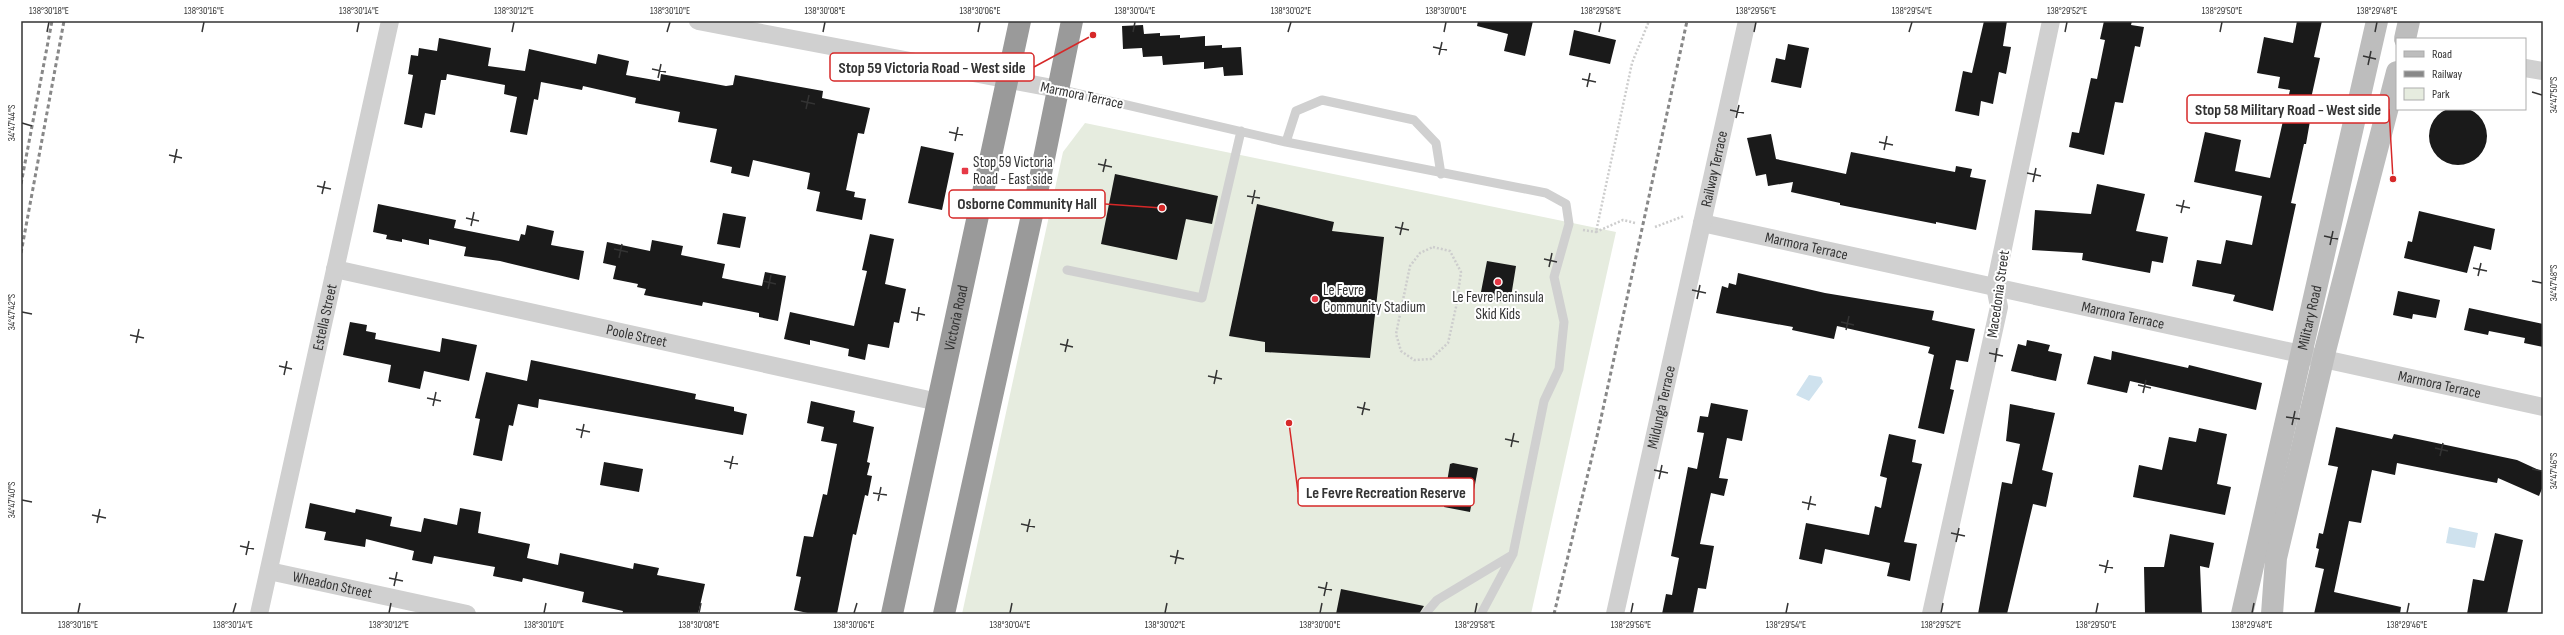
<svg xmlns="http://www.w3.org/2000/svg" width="2564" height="635" viewBox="0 0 2564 635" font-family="'Sofia Sans Condensed',sans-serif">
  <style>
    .green { fill: #e6ecdf }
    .water { fill: #cfe2ee }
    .building { fill: #1a1a1a }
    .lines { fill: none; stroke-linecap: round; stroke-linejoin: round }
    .path { stroke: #cdcdcd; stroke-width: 2.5; stroke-dasharray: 2 2; stroke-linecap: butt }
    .lane { stroke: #d0d0d0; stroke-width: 9 }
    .street { stroke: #d0d0d0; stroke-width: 18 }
    .secondary { stroke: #bdbdbd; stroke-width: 22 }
    .highway { stroke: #9a9a9a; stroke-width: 22 }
    .rail { stroke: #888; stroke-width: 3; stroke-dasharray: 4 3; stroke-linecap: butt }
    .ticks { fill: none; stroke: #333; stroke-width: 1.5 }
    .poi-dot { fill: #e63946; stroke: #fff; stroke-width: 1.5 }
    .labels { text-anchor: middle; stroke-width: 4; stroke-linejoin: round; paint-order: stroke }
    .street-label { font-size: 15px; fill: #333; stroke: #fff }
    .poi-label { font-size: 15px; fill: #333; stroke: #fff; text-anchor: start }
    .leader { fill: none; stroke: #d62828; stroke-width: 1.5 }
    .callout-dot { fill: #d62828; stroke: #fff; stroke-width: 1.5 }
    .callout { fill: #fff; stroke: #d62828; stroke-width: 1.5 }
    .callout-label { font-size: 16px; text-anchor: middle; font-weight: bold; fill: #333 }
    .neatline { fill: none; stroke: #333; stroke-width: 1.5 }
    .ticks-label { font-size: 10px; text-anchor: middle; fill: #333 }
  </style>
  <rect width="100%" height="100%" fill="#fff"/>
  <path class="green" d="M1085 123 1616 232 1531 614H962L1063 152Z"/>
  <path class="water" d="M1809 375 1821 377 1823 382 1809 401 1796 395Z
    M2449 527 2478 533 2475 548 2446 543Z"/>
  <path class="building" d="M1478 21H1533L1525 56 1504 51 1508 34 1477 26Z
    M1984 21H2007L2003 46 2011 47 2006 74 1999 72 1993 104 1981 101 1979 116 1955 111 1963 71 1972 73Z
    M2104 21H2132L2131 25 2144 27 2140 47 2135 46 2123 103 2115 102 2104 155 2069 147 2072 132 2079 133 2091 78 2097 79 2105 40 2100 39Z
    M2297 21H2322L2314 57 2320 58 2310 103 2313 104 2306 144H2304L2291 203 2296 204 2273 311 2233 301 2235 295 2192 286 2197 260 2221 264 2226 240 2252 245 2262 196 2194 182 2205 132 2241 140 2235 171 2270 178 2290 90 2278 88 2280 77 2257 73 2264 37 2293 43Z
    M1143 25 1144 34 1160 33V36L1180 35V38L1205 36V46L1222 45V48L1241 47 1243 75 1224 76 1223 67 1204 69V62L1163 65 1162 56 1143 57 1142 48 1123 49 1122 26Z
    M1574 30 1616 40 1610 64 1569 55Z
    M439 38 491 48 488 66 525 71 529 49 596 64 598 54 629 61 626 75 660 81 661 74 726 86 733 85 735 75 823 91 822 98 870 108 864 134 858 133 846 190 855 192 854 197 866 199 862 220 816 211 820 192 807 189 810 173 753 160 749 177 731 173 732 167 710 162 717 129 678 122 680 112 635 103 636 98 583 86 582 90 541 82 538 100 534 99 527 135 510 132 517 97 504 94 505 85 447 74 446 80H441L435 115 425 113 422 128 404 124 413 75 408 74 411 55 418 56 419 48 437 51Z
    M1788 44 1809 48 1801 88 1771 82 1776 58 1785 60Z
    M2429 136a29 29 0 1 1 58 0a29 29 0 1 1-58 0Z
    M1771 134 1776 159 1846 174 1851 152 1955 172 1956 166 1972 169 1970 177 1986 180 1976 230 1936 222V224L1840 205V203L1791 192 1793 182 1768 186 1766 174 1756 176 1747 138Z
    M921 146 954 153 942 210 908 203Z
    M1115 174 1218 196 1212 224 1186 219 1177 260 1101 244Z
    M2097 184 2145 194 2136 231 2168 237 2163 263 2152 261 2150 273 2082 260 2083 253 2032 250 2035 210 2091 214Z
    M378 204 456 220 454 228 519 241 521 234 525 235 527 225 554 231 551 245 584 251 579 280 500 261 464 256 466 247 429 239V245L402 239V242L386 239 387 235 373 232Z
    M1257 204 1334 222 1332 231 1384 237 1370 358 1265 352V342L1229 336Z
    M2419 211 2495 229 2491 250 2474 246 2467 273 2404 258 2408 241 2412 242Z
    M723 213 746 217 740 248 717 244Z
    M870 234 894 239 885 284 906 289 899 323 894 322 889 348 868 344 865 360 848 356 849 349 810 340V345L784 339 790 312 854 326 867 271 862 270Z
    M652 240 683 246 681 255 725 264 722 278 762 286 765 272 786 276 778 321 759 317V313L703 302 702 306 644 295 646 289 637 287 638 284 613 279 616 266 603 263 607 242 650 251Z
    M1487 261 1516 266 1510 303 1480 297Z
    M1738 273 1825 293 1934 311 1932 320 1975 329 1968 362 1956 360 1950 389 1954 390 1944 434 1918 428 1934 355 1928 353 1930 347 1837 326 1834 339 1792 330 1793 327 1716 313 1722 286 1728 288 1729 283 1736 285Z
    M2398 291 2440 300 2436 318 2413 314 2412 319 2393 315Z
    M2469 308 2543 324V347L2524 343 2525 338 2489 331 2488 335 2464 330Z
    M350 322 367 325 366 331 376 333 375 339 440 352 442 338 477 345 469 381 424 371 420 389 388 382 391 365 343 355Z
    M2027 340 2050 345 2048 351 2062 354 2056 381 2011 371 2018 344 2026 346Z
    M2112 351 2188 368 2189 365 2262 383 2256 410 2130 381 2127 393 2087 384 2094 356 2111 360Z
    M531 360 696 394 695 399 734 407V411L747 414 743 435 539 399 538 408 518 404 513 426 509 425 502 461 473 455 480 419 475 418 486 372 527 381Z
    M811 401 855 411 853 422 874 427 867 462 870 463 867 475 872 476 868 496 865 495 856 535 853 534 837 614H812L794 610 801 577 796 576 804 536 813 537 823 494 827 495 837 444 821 441 824 427 807 423Z
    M1711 403 1748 410 1742 441 1727 438 1719 478 1728 479 1724 496 1711 493 1700 544 1714 546 1706 589 1698 588 1693 614H1662L1666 594 1672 595 1679 558 1671 556 1688 467 1697 469 1704 433 1697 432 1700 416 1708 417Z
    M2010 404 2055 413 2042 470 2053 473 2046 507 2033 504 2007 614H1978L2002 482 2012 484 2020 444 2006 441Z
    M2336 427 2392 439 2394 434 2517 460 2543 472V486L2539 496 2498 478 2497 483 2397 463 2395 475 2372 470 2361 523 2349 521 2334 592 2401 607 2400 614H2314L2324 569 2315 567 2319 549 2316 548 2319 533 2323 534 2338 467 2328 465Z
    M2199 428 2227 434 2217 484 2231 487 2225 515 2133 497 2139 465 2162 470 2169 437 2196 442Z
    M1889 434 1916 440 1912 462 1922 464 1904 542 1917 544 1910 581 1887 576 1890 563 1825 549 1822 564 1799 559 1806 523 1869 535 1875 506 1881 508 1887 478 1880 476Z
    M604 462 643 469 639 492 600 485Z
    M1453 463 1478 468 1470 512 1444 507 1449 482H1447L1450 464Z
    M310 503 355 513 356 509 392 517 390 526 421 532 424 518 457 525 460 508 481 512 478 533 530 544 527 558 558 565 560 553 633 569 634 563 659 568 657 575 705 584 698 614H622L623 611 582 602 584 592 523 578 522 582 493 576 495 567 434 556 432 564 412 560 414 551 366 539 365 547 324 540 326 532 305 528Z
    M2495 533 2523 540 2507 614H2467L2473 579 2484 581Z
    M2170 534 2214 543 2209 568 2200 566 2202 614H2145L2144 567H2164Z
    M1341 589 1424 606 1419 614H1336Z"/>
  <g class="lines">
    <path class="path" d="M1635 223 1623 220 1596 232 1632 63 1649 21
      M1655 227 1684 216
      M1583 230 1596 232
      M1433 247 1450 251 1461 272 1456 307 1448 343 1431 359 1414 360 1401 351 1396 334 1410 266 1420 253Z"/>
    <path class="lane" d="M1058 89 1286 142 1546 193 1566 204 1569 224 1554 277 1564 322 1559 369 1544 401 1513 554 1481 614
      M1286 142 1296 111 1322 100 1414 120 1436 143 1441 174
      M1067 270 1202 298 1241 131
      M1425 614 1437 600 1512 555"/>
    <g class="street">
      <path d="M698 21 1058 89"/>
      <path d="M2525 68 2543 71"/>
      <path id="s1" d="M1702 223 2543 407"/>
      <path id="s2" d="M335 269 938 402"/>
      <path id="s3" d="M269 571 467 614"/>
      <path id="s4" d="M259 614 390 21"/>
      <path id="s5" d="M1615 614 1747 21"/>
      <path d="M1931 614 1999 307 1995 286 2051 21"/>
    </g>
    <g class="secondary">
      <path d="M2405 39 2409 21"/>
      <path id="s6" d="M2242 614 2377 21"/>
      <path d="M2272 614 2276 558 2326 347 2397 72"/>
    </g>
    <g class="highway">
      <path id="s7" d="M892 614 1020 21"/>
      <path d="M944 614 1038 188 1072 21"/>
    </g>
    <path class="rail" d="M21 184 52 21
      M21 253 64 21
      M1554 614 1598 432 1687 21"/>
  </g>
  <path class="ticks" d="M47 32 49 22M202 32 204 22M357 32 359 22M512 32 514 22M667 32 670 22M823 32 825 22M978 32 980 22M1133 32 1135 22M1288 32 1291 22M1444 32 1446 22M1599 32 1601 22M1754 32 1756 22M1909 32 1912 22M2065 32 2067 22M2220 32 2222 22M2375 32 2377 22M1433 47 1447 50M1439 55 1442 42M2363 56 2376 59M2368 65 2371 51M652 69 666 72M658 78 661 64M1582 79 1596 82M1587 87 1590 73M2532 92 2542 95M801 101 815 104M806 109 809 95M1730 110 1744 113M1736 118 1739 105M22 123 32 126M949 132 963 135M955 141 958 127M1879 142 1893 145M1884 150 1887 136M169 155 182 158M174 163 177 149M1098 164 1112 167M1103 172 1106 159M2027 173 2041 176M2033 182 2036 168M317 186 331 189M322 194 325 181M1247 196 1260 198M1252 204 1255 190M2176 205 2190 208M2181 213 2184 200M466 218 479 221M471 226 474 212M1395 227 1409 230M1400 235 1403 222M2324 236 2338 239M2330 245 2333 231M614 249 628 252M619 258 622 244M1544 259 1557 262M1549 267 1552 253M2473 268 2487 271M2478 276 2481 263M763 281 776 284M2532 281 2542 283M768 289 771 275M1692 290 1706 293M1697 299 1700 285M22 312 32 314M911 312 925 315M917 321 919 307M1841 322 1854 325M1846 330 1849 316M130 335 144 338M136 343 139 329M1060 344 1073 347M1065 352 1068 339M1989 353 2003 356M1995 362 1997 348M279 366 292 369M284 375 287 361M1208 376 1222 379M1214 384 1217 370M2138 385 2151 388M2143 393 2146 380M427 398 441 401M433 406 436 392M1357 407 1370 410M1362 415 1365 402M2286 417 2300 419M2292 425 2295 411M576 429 590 432M581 438 584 424M1505 439 1519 442M1511 447 1514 433M2435 448 2448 451M2440 456 2443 443M724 461 738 464M730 469 733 456M2532 469 2542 471M1654 470 1668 473M1659 479 1662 465M873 493 887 495M22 500 32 502M878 501 881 487M1802 502 1816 505M1808 510 1811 496M92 515 106 518M97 523 100 509M1021 524 1035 527M1027 532 1030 519M1951 533 1965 536M1956 542 1959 528M240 546 254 549M246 555 249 541M1170 556 1184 559M1175 564 1178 550M2099 565 2113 568M2105 573 2108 560M389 578 403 581M394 586 397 572M1318 587 1332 590M1324 596 1327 582M78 613 80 603M233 613 236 603M389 613 391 603M544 613 546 603M699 613 701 603M854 613 857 603M1010 613 1012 603M1165 613 1167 603M1320 613 1322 603M1475 613 1477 603M1631 613 1633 603M1786 613 1788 603M1941 613 1943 603M2096 613 2098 603M2252 613 2254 603M2407 613 2409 603"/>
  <g class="poi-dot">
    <rect x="961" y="167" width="8" height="8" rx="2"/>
    <circle cx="1498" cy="282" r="4"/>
    <circle cx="1315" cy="299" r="4"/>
  </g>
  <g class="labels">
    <g class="street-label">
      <text transform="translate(1082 95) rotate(12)" y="5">Marmora Terrace</text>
      <text dy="5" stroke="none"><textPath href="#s5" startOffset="456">Railway Terrace</textPath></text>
      <text dy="5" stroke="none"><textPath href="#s1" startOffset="107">Marmora Terrace</textPath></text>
      <text transform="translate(1998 294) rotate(-82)" y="5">Macedonia Street</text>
      <text dy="5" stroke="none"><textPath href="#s1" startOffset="431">Marmora Terrace</textPath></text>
      <text dy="5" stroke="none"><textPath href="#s7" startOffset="303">Victoria Road</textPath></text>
      <text dy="5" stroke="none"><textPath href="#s4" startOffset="304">Estella Street</textPath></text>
      <text dy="5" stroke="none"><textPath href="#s6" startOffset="304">Military Road</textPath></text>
      <text dy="5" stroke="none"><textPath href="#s2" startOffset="309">Poole Street</textPath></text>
      <text dy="5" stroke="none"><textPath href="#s1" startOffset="755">Marmora Terrace</textPath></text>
      <text dy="5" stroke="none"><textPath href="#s5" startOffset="212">Mildunga Terrace</textPath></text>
      <text dy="5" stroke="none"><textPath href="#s3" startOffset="65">Wheadon Street</textPath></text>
    </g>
    <g class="poi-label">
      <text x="973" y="167">Stop 59 Victoria<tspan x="973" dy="17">Road - East side</tspan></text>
      <text x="1323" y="295">Le Fevre<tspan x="1323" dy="17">Community Stadium</tspan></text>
      <text x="1498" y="302" text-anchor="middle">Le Fevre Peninsula<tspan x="1498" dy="17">Skid Kids</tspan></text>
    </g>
  </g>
  <path class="leader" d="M1093 35L1034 67M2393 179L2389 109M1162 208L1105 204M1289 423L1298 492"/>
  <g class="callout-dot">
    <circle cx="1093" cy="35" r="4"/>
    <circle cx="2393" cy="179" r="4"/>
    <circle cx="1162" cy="208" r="4"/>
    <circle cx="1289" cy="423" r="4"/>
  </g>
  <g class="callout">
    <rect x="830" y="53" width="204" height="28" rx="4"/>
    <rect x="2187" y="95" width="202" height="28" rx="4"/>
    <rect x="949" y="190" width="156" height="28" rx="4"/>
    <rect x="1298" y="478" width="176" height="28" rx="4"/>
  </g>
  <g class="callout-label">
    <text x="932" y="73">Stop 59 Victoria Road - West side</text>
    <text x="2288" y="115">Stop 58 Military Road - West side</text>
    <text x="1027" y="209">Osborne Community Hall</text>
    <text x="1386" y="498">Le Fevre Recreation Reserve</text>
  </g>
  <rect width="2564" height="635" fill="none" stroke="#ffffff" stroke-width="44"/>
  <rect x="2396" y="38" width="130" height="72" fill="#ffffff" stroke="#adadad"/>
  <rect x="2404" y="51" width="20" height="6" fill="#bdbdbd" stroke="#adadad"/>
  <text x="2432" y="58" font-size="12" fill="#333333">Road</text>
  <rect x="2404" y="71" width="20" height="6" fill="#888888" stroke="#adadad"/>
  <text x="2432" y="78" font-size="12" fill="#333333">Railway</text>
  <rect x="2404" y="88" width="20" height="12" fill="#e6ecdf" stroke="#adadad"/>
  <text x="2432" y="98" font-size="12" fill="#333333">Park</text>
  <rect x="22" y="22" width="2520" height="591" class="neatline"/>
  <g class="ticks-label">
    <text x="49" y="14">138°30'18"E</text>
    <text x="204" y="14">138°30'16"E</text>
    <text x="359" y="14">138°30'14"E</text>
    <text x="514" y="14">138°30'12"E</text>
    <text x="670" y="14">138°30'10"E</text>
    <text x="825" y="14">138°30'08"E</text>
    <text x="980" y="14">138°30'06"E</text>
    <text x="1135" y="14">138°30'04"E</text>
    <text x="1291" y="14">138°30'02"E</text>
    <text x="1446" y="14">138°30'00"E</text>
    <text x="1601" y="14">138°29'58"E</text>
    <text x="1756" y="14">138°29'56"E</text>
    <text x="1912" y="14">138°29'54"E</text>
    <text x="2067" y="14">138°29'52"E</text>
    <text x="2222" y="14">138°29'50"E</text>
    <text x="2377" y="14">138°29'48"E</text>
    <text transform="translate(2553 95) rotate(-90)" y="4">34°47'50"S</text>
    <text transform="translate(11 123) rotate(-90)" y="4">34°47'44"S</text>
    <text transform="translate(2553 283) rotate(-90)" y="4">34°47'48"S</text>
    <text transform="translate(11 312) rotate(-90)" y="4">34°47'42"S</text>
    <text transform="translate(2553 471) rotate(-90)" y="4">34°47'46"S</text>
    <text transform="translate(11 500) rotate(-90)" y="4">34°47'40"S</text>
    <text x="78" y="628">138°30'16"E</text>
    <text x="233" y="628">138°30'14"E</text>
    <text x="389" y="628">138°30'12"E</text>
    <text x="544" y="628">138°30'10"E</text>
    <text x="699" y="628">138°30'08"E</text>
    <text x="854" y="628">138°30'06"E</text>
    <text x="1010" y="628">138°30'04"E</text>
    <text x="1165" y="628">138°30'02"E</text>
    <text x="1320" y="628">138°30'00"E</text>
    <text x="1475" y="628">138°29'58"E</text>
    <text x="1631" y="628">138°29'56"E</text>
    <text x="1786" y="628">138°29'54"E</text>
    <text x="1941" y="628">138°29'52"E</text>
    <text x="2096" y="628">138°29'50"E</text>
    <text x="2252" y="628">138°29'48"E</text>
    <text x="2407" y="628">138°29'46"E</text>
  </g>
</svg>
